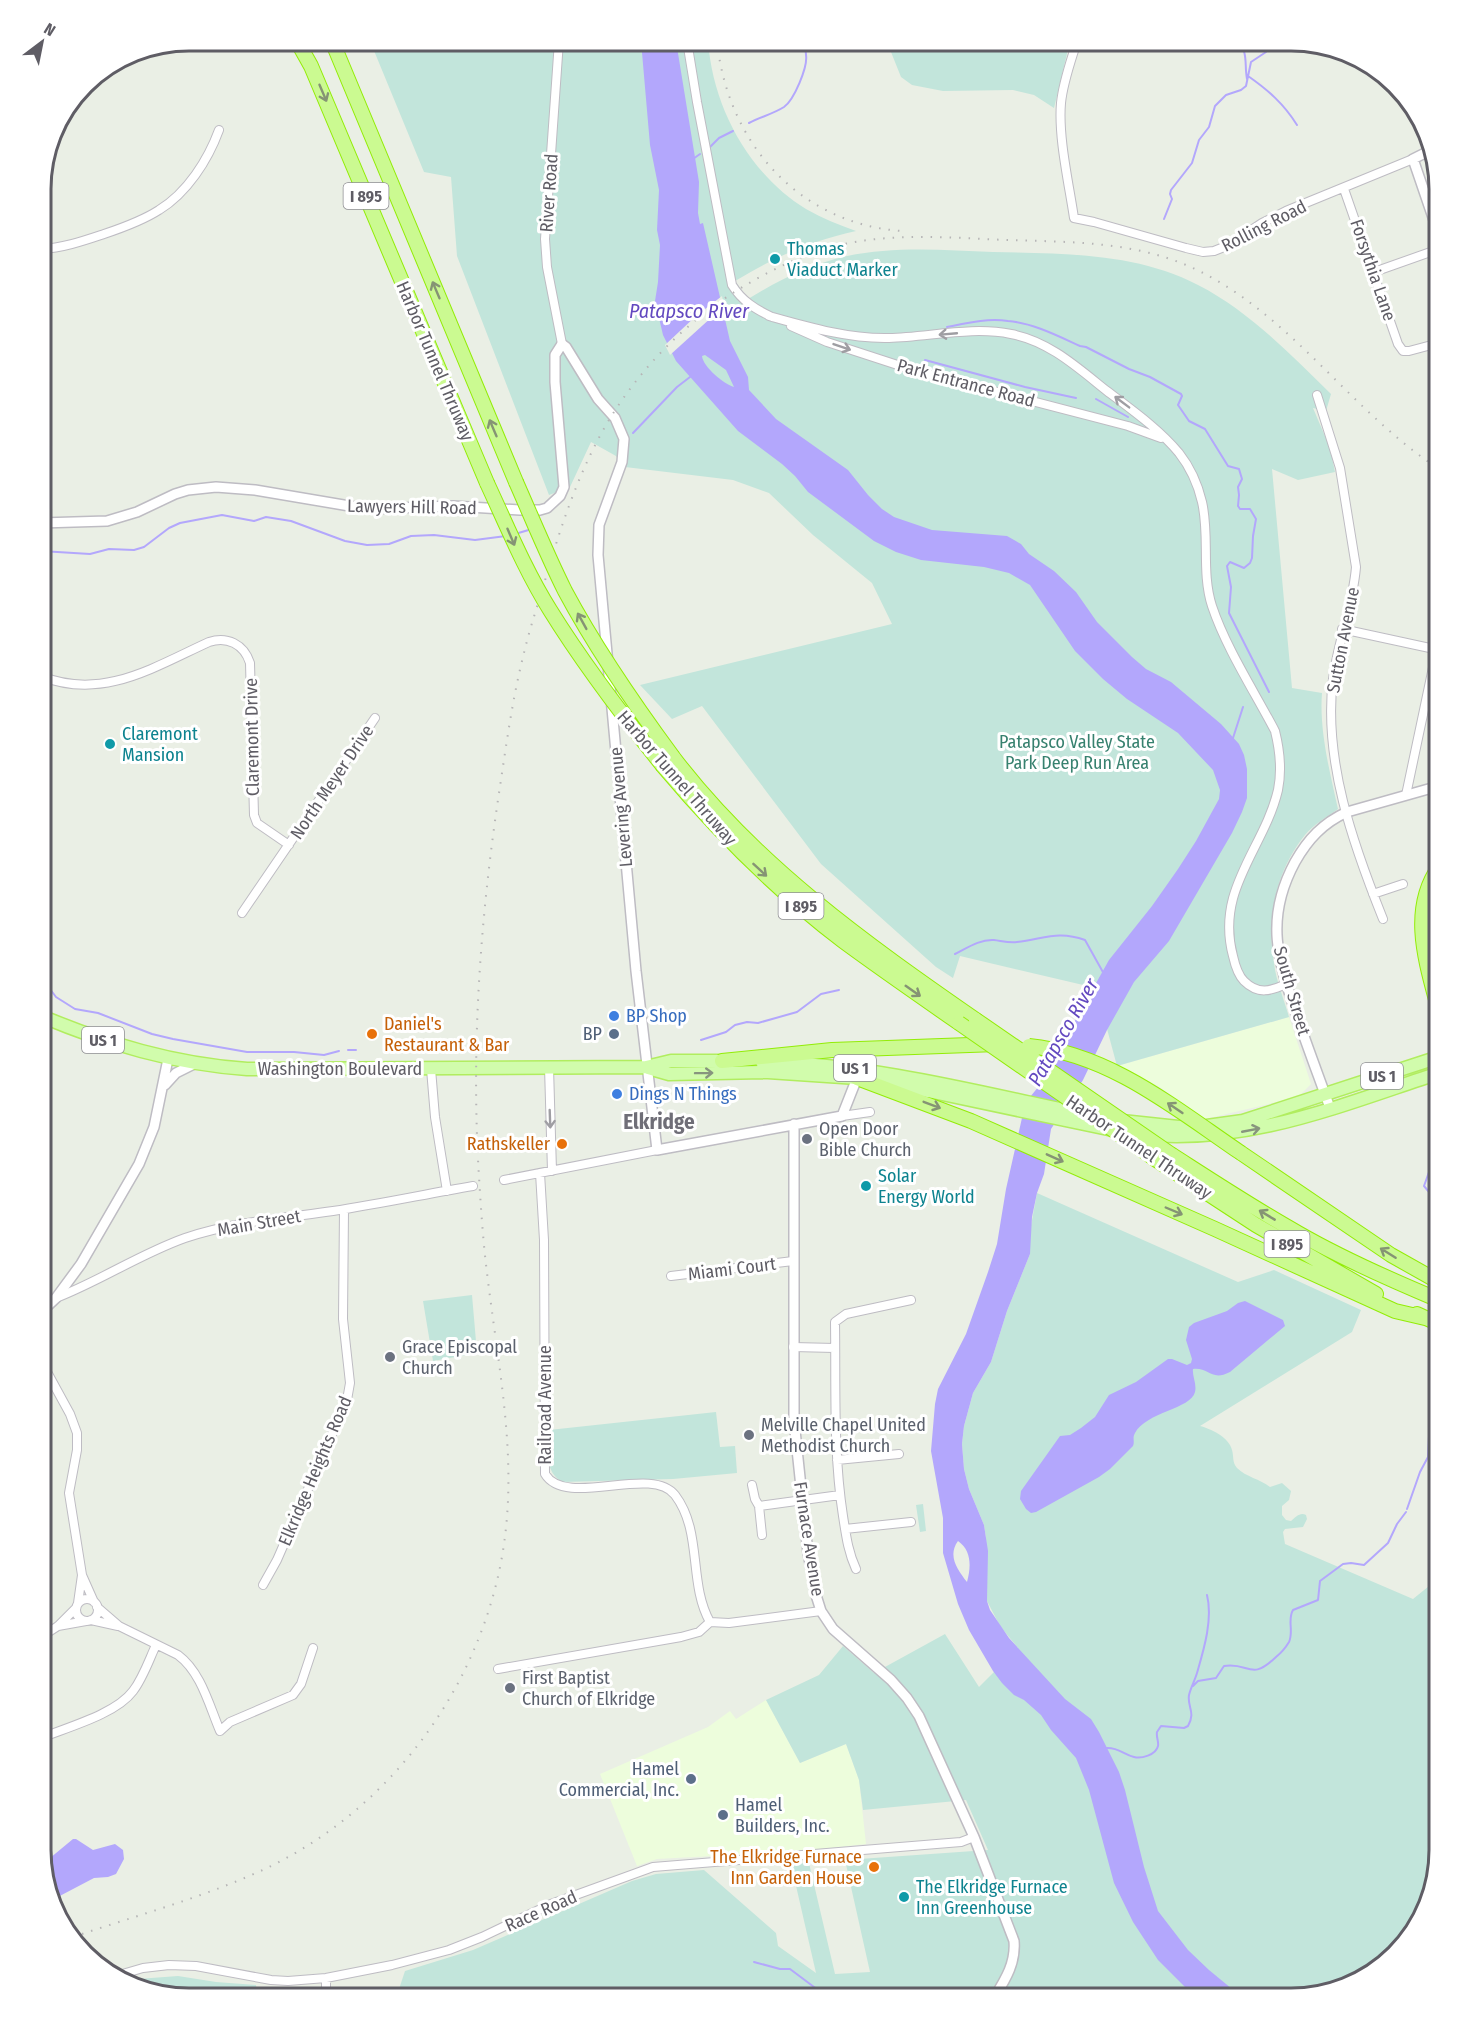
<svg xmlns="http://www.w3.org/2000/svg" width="1480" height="2039" viewBox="0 0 1480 2039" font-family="'Fira Sans Condensed',sans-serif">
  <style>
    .commercial { fill: #edfddc }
    .green { fill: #c2e5db }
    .water { fill: #b3a7fc; fill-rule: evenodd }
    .pier { fill: #eaefe5 }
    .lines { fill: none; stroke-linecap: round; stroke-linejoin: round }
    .stream { stroke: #b3a7fc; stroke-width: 2 }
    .minor-casing { stroke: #bebcc3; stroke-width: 10 }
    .tertiary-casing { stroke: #bebcc3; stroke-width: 12 }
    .primary-casing { stroke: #b1ed5f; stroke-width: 15 }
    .motorway-casing { stroke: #93ec07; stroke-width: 16 }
    .minor { stroke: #fff; stroke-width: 8 }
    .tertiary { stroke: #fff; stroke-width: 9 }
    .primary { stroke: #d1fcac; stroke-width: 12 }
    .motorway { stroke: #cbfa91; stroke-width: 14 }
    .rail { stroke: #b6b5b6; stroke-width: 2; stroke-dasharray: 1.5 8; stroke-linecap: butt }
    .motorway-bridge-casing { stroke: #93ec07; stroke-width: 16; stroke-linecap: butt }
    .motorway-bridge { stroke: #cbfa91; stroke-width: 14 }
    .oneway { stroke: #859474 }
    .oneway2 { stroke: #9f9ea3 }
    .oneway3 { stroke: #87957e }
    .culture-dot { fill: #0f9aa8; stroke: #fff; stroke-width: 2 }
    .shop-dot { fill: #3f7fe0; stroke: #fff; stroke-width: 2 }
    .food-dot { fill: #e8710a; stroke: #fff; stroke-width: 2 }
    .service-dot { fill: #5c6f8a; stroke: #fff; stroke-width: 2 }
    .worship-dot { fill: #6b7280; stroke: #fff; stroke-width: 2 }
    .labels { text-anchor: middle; stroke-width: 6; stroke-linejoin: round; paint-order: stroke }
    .shield { fill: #fff; stroke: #8f8e93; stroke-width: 1.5 }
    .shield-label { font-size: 16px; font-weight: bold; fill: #5f5d65 }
    .street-label { font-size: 18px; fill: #5f5d65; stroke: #fff }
    .culture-label { font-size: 18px; fill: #0d838f; stroke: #fff; text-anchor: start }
    .park-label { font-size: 18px; fill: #37816f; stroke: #fff }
    .shop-label { font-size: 18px; fill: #366cbe; stroke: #fff; text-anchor: start }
    .food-label { font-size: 18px; fill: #c56008; stroke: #fff; text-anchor: end }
    .service-label { font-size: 18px; fill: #4e5e75; stroke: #fff; text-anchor: end }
    .worship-label { font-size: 18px; fill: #5b616d; stroke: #fff; text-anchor: start }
    .water-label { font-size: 20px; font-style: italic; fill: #6349c0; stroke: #fff }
    .quarter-label { font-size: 21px; font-weight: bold; fill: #6f6e77; stroke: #fff }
    .rim { fill: none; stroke: #5f5d65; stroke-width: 3 }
  </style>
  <rect width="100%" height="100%" fill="#eaefe5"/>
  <path class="commercial" d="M1289 1017 1311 1084 1298 1097 1205 1119 1158 1086 1117 1066Z
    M766 1700 800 1763 846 1744 859 1780 866 1844 804 1851 657 1859 637 1866 600 1774 708 1727 730 1711 736 1719Z"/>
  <path class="green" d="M370 41H708C713 107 748 173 806 209 822 218 839 225 856 231 808 242 777 256 735 281L748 299C779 280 811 264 847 256 894 246 945 250 993 252 1061 254 1135 252 1198 285 1249 311 1290 354 1331 394L1326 411 1313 408 1330 448 1335 472 1298 480 1272 469 1292 688 1322 693C1319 730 1330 773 1338 809 1327 817 1314 824 1305 835 1276 871 1266 918 1274 963 1276 981 1284 999 1289 1017L1117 1066 1096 988 960 956 953 978 936 967 821 864 702 706 672 719 640 685 892 624 872 583 813 535 769 493 733 480 625 467 616 456 591 442 570 487 549 495 457 256 451 177 424 172Z
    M889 41H1070L1054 108 1034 95 1013 90 943 91 912 85 901 77 889 47Z
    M1037 1193 1238 1282 1274 1270 1361 1310 1352 1332 1200 1426C1211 1429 1229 1437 1232 1450 1234 1457 1232 1462 1237 1468 1246 1477 1260 1479 1270 1487L1282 1483 1291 1491 1289 1500 1282 1506V1515L1286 1520 1291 1521C1296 1517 1300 1512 1306 1515L1307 1519 1303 1527 1285 1529 1283 1532 1285 1544 1413 1599 1439 1578V1851L1419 1925 1366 1978 1292 1998H396L405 1971 473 1950 632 1881 656 1874 704 1870 776 1933 778 1946 816 1973 791 1864 809 1863 835 1974 870 1972 845 1860 988 1850 966 1800 863 1810 859 1780 846 1744 800 1763 766 1700 819 1675 843 1646 874 1673 945 1634 979 1687 1018 1648 1000 1626 987 1601 986 1538 984 1525 969 1489 964 1469 962 1444 964 1426 973 1393 991 1362 1007 1311 1030 1254V1231Z
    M472 1295 477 1353 433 1361 423 1301Z
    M716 1412 720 1447 735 1446 737 1473 673 1479 562 1482C543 1471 549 1449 549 1430Z
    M923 1504 926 1531 920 1532 916 1505Z
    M178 1976 216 1982 256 1985 258 1998H179L128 1982 138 1979Z"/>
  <path class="water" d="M641 41H676L699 182 698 213 700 224 703 223 730 341 748 377 749 390 776 419 848 470 868 495 882 509 894 517 932 530 1007 536 1021 544 1029 554 1054 571 1076 592 1097 622 1132 657 1146 669 1171 682 1221 724 1239 744 1244 755 1247 769V798L1242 812 1232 833 1169 941 1134 982 1107 1030 1083 1080 1051 1129 1044 1174 1037 1193 1032 1217 1030 1254 1007 1311 991 1362 973 1393 964 1426 962 1444 964 1469 969 1489 984 1525 988 1551 987 1601 990 1610 1009 1638 1065 1699 1091 1719 1099 1732 1119 1772 1125 1790 1144 1867 1158 1911 1188 1950 1209 1970 1243 1998H1196L1158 1960 1133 1922 1114 1883 1089 1790 1076 1758 1051 1730 1041 1715 1024 1700 1014 1695 1002 1683 993 1671 969 1630 958 1604 943 1553V1518L931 1451 935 1404 938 1389 966 1334 988 1272 997 1244 1006 1189 1024 1109 1030 1097 1044 1080 1053 1066 1063 1042 1109 960 1152 906 1178 869 1196 841 1219 799 1220 790 1213 770 1178 733 1127 699 1103 679 1075 651 1030 585 1009 573 984 567 921 560 896 552 874 541 808 492 795 476 782 464 738 431 676 361 663 335 655 301 658 282 660 245 657 230 659 190 650 145ZM705 355 726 370 734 387C724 384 703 367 702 356ZM958 1541C972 1551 971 1567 967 1582 958 1570 947 1556 958 1541Z
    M1245 1301 1283 1320 1285 1326 1230 1372C1211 1382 1209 1367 1193 1369 1192 1376 1197 1384 1195 1392 1191 1409 1146 1412 1135 1433 1132 1438 1135 1441 1133 1446L1110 1469 1099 1477 1036 1512 1031 1513 1026 1509 1020 1499 1021 1491 1060 1436 1070 1435 1081 1428 1095 1417 1109 1395 1136 1382 1168 1359H1172L1187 1365 1191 1363 1192 1359 1186 1340 1189 1327 1194 1323 1227 1311 1238 1303Z
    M73 1839H76L93 1850 115 1844 123 1850 124 1859 116 1874 108 1877 94 1878 54 1899 44 1863Z"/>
  <path class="pier" d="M722 296 724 306 670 355 665 345 696 316Z"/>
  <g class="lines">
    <path class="stream" d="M1237 41C1249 52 1244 64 1247 79
      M1248 76C1268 90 1284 104 1297 125
      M749 123C760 117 773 114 784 107 794 100 808 67 806 55 806 50 804 45 802 41
      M709 148 719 138 733 131
      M693 159 700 154
      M1164 219 1172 199 1170 194 1171 190 1192 163 1199 140 1209 127 1215 106 1226 95 1241 90 1246 86 1251 62 1266 52 1274 41
      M947 327C967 323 987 318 1008 321 1033 323 1058 336 1080 346L1086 347 1129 369 1150 377 1181 394 1182 396 1178 405 1189 421 1205 429 1228 466 1239 469 1242 479 1238 487 1239 495 1238 506 1240 509H1250L1256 519 1253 536 1252 558 1250 563 1244 568 1230 562 1227 566 1231 587 1229 613 1269 692
      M925 360 1025 387 1076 398
      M1096 399 1128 417
      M633 433 677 387 690 377
      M515 534 532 529
      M41 551 90 554 109 549 134 550 144 547 169 528 180 523 222 515 254 521 266 517 291 521 345 541 367 545 389 544 411 536 434 535 475 540 506 536
      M1233 738 1243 707
      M955 954C967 948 980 939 994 940 1002 941 1009 943 1017 942 1044 939 1058 930 1085 940L1104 974
      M41 985 50 989 56 997 75 1009 98 1013 152 1034 173 1039 247 1052H294L324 1055 339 1051
      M701 1040 726 1032 735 1025 747 1022 758 1023 797 1012 821 994 839 990
      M417 1045 451 1051
      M348 1050H356
      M1439 1194 1429 1192 1424 1186 1429 1172 1439 1161
      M1439 1238V1230
      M1407 1509 1420 1472 1428 1457 1429 1436 1431 1427 1439 1416
      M1193 1686 1198 1681 1216 1678 1224 1666C1250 1662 1250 1682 1276 1657 1281 1653 1286 1647 1289 1642 1294 1631 1287 1620 1293 1610L1318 1600 1320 1581 1343 1564 1351 1563 1364 1565 1388 1543 1397 1524 1406 1512
      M1106 1748C1118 1747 1123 1754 1134 1757 1141 1759 1156 1755 1158 1746 1159 1742 1156 1737 1157 1732L1161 1726 1184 1728 1188 1726C1196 1712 1187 1707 1189 1695 1191 1687 1195 1680 1197 1673 1204 1649 1213 1619 1207 1595
      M754 1962 780 1969H790L818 1990C844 1991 871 1994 897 1998"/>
    <defs>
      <path id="minor" d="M559 41 545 239 547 267 562 344
        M687 41 697 102 732 285C742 301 755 309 772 317
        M1077 41C1071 61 1063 82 1061 103 1058 137 1069 184 1074 218L1094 222 1186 248 1203 252 1214 251 1229 245 1262 223 1286 211 1413 159
        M1344 189 1398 344 1403 351H1409L1439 343
        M41 249C63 248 83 241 104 234 122 228 142 221 159 210 187 193 208 160 219 130
        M1374 272 1439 249
        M769 316C808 327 849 339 889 338 929 337 972 326 1011 334 1049 341 1078 368 1107 391 1132 410 1159 429 1179 453 1190 467 1198 485 1202 502 1210 536 1201 572 1212 606 1226 648 1254 691 1275 731 1280 751 1282 770 1278 790 1264 849 1215 889 1233 956 1235 965 1238 975 1244 981 1258 995 1271 991 1286 984
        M791 326 827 342 916 371 1128 426 1161 438
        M1317 395 1340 468 1356 567C1353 605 1338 641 1333 679 1323 760 1353 844 1383 919
        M1342 629 1439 650
        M41 676C102 701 154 667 209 642 227 636 244 644 250 663L254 815 257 823 289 845
        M1406 795 1439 639
        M1373 894 1403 884
        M242 913 375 718
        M549 1067 552 1171
        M431 1069 435 1117 447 1191
        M842 1116 870 1112
        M540 1173 544 1240 545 1474C566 1509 651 1464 675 1495 703 1532 688 1583 710 1622
        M504 1180 657 1150
        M671 1276 793 1261
        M56 1298C100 1281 140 1254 185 1238 232 1222 284 1218 333 1211 380 1204 426 1194 473 1186
        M793 1347 835 1348
        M41 1361 70 1414 77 1433V1450L69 1493 82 1575 78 1603
        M837 1460 899 1454
        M752 1485 755 1499 759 1506 762 1535
        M759 1506 840 1495
        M845 1529 911 1522
        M856 1569C848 1552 846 1535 843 1516 833 1452 836 1386 835 1322L846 1314 911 1300
        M82 1575 94 1602
        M263 1585 277 1560 347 1400 350 1383 343 1319 344 1210
        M76 1610a11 11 0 1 1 22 0a11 11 0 1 1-22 0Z
        M97 1607 119 1626 178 1655C201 1672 209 1705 220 1731L230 1722 293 1695 301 1684 313 1648
        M91 1620 118 1626
        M58 1626 86 1621
        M41 1637 58 1626 76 1608
        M498 1669 681 1637 699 1632 710 1622 729 1623 821 1611
        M41 1738C68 1727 116 1714 133 1691 143 1678 149 1660 156 1645
        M112 1977 143 1968 169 1965 196 1966 271 1980 288 1981 326 1978 392 1965 449 1950 482 1937 551 1904 653 1867 961 1842 974 1837
        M326 1998V1978"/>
      <path id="tertiary" d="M1429 151 1413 159 1439 235
        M41 523 107 521 137 512 175 494 188 490 216 487 255 490 367 509 453 506 520 510H540L547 508 560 496 564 487 555 382V355L562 344 566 347 598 399 615 418 624 439 622 462 599 525 598 555 636 971 657 1150 842 1116 857 1078
        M165 1085 176 1073 194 1064
        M1330 1108C1320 1080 1309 1051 1299 1022 1279 963 1263 921 1295 862 1308 839 1323 823 1347 812L1439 786
        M794 1124V1421L808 1553 816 1595 821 1611 833 1629 891 1680 907 1698 919 1716 974 1837 1014 1941C1016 1963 1005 1980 994 1998
        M41 1312 56 1298 81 1264 139 1164 154 1127 168 1059"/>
      <path id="primary" d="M41 1016C108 1044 174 1064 247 1069L646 1067 671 1061H730
        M762 1062C873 1064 982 1093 1091 1116
        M648 1068 669 1074 768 1072 857 1078 928 1091 1113 1130
        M1122 1121 1178 1127 1207 1126 1243 1121 1439 1057
        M1139 1134C1245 1146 1341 1105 1439 1073"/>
      <path id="motorway" d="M297 41 311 66 487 483
        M332 41 516 482
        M673 757C755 865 865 943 976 1020
        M663 766C717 830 776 890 843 941 881 969 920 996 959 1023
        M1439 964C1428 940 1428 910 1439 886
        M1439 1011C1427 965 1408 911 1439 867
        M722 1061 832 1050 997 1044
        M857 1078 971 1121 1215 1229 1395 1311 1425 1318
        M1241 1153 1391 1255 1439 1282
        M1172 1155C1214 1182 1255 1209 1298 1233 1343 1259 1391 1280 1439 1300
        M1155 1159 1256 1225 1376 1294
        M1417 1314 1439 1324"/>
    </defs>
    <use href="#minor" class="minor-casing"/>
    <use href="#tertiary" class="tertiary-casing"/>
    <use href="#primary" class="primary-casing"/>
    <use href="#motorway" class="motorway-casing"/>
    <use href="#minor" class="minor"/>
    <use href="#tertiary" class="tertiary"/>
    <use href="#primary" class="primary"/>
    <use href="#motorway" class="motorway"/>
    <path class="rail" d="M717 41C727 141 797 223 901 231
      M73 1937C138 1915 205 1897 267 1868 363 1822 439 1738 478 1640 530 1511 503 1405 487 1273 483 1241 481 1209 479 1177 471 1049 480 920 499 793 506 747 512 701 523 657 528 635 535 613 542 591 559 531 580 465 614 412 659 342 724 289 802 257 867 230 937 237 1006 240 1070 242 1136 241 1195 269 1292 315 1351 412 1439 469"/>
    <defs>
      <path id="motorway-bridge" d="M516 482C532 518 547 555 565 591 596 649 634 704 673 757
        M487 483C507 526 525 570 550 610 584 665 623 716 663 766
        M976 1020 1172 1155
        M959 1023 1155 1159
        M1029 1046C1110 1054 1176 1109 1241 1153"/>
    </defs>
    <use href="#motorway-bridge" class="motorway-bridge-casing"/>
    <use href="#motorway-bridge" class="motorway-bridge"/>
  </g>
  <defs><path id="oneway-shaft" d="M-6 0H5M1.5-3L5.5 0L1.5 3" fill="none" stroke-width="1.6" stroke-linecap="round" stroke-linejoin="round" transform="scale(1.5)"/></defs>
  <g class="oneway">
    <use href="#oneway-shaft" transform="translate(323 93) rotate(67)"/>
    <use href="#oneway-shaft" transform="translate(436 290) rotate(-113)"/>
    <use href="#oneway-shaft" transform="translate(493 428) rotate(-113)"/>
    <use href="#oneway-shaft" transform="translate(511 537) rotate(67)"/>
    <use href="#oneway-shaft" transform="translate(582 621) rotate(-119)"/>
    <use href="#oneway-shaft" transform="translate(760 870) rotate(43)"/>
    <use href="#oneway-shaft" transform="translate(913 991) rotate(35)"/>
    <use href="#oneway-shaft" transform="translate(932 1105) rotate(21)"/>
    <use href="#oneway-shaft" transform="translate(1175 1108) rotate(-146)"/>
    <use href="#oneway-shaft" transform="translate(1055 1158) rotate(24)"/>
    <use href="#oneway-shaft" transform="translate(1174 1211) rotate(23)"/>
    <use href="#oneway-shaft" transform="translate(1267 1215) rotate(-149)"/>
    <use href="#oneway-shaft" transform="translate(1388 1253) rotate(-148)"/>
  </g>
  <g class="oneway2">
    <use href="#oneway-shaft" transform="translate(948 334) rotate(175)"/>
    <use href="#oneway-shaft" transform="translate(842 347) rotate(19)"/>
    <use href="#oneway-shaft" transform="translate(1122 402) rotate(-143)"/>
    <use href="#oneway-shaft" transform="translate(550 1119) rotate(88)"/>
  </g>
  <g class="oneway3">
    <use href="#oneway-shaft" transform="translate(704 1073) rotate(-1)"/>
    <use href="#oneway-shaft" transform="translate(1251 1130) rotate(-11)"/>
  </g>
  <g class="culture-dot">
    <circle cx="775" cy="259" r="6"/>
    <circle cx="110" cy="744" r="6"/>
    <circle cx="866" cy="1186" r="6"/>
    <circle cx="904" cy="1897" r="6"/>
  </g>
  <g class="shop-dot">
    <circle cx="614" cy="1016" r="6"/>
    <circle cx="617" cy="1094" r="6"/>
  </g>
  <g class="food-dot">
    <circle cx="372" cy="1034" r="6"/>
    <circle cx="562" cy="1144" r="6"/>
    <circle cx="874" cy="1867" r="6"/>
  </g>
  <g class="service-dot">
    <circle cx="614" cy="1034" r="6"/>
    <circle cx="691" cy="1779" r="6"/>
    <circle cx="723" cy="1815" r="6"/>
  </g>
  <g class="worship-dot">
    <circle cx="807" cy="1139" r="6"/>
    <circle cx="390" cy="1357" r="6"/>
    <circle cx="749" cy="1435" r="6"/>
    <circle cx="510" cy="1688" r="6"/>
  </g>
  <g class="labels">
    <g class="shield">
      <rect x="343.5" y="183" width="45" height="26" rx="4.5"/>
      <rect x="778.5" y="893" width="45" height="26" rx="4.5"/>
      <rect x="82" y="1027" width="42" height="26" rx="4.5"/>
      <rect x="834" y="1055" width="42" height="26" rx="4.5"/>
      <rect x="1361" y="1063" width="42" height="26" rx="4.5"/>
      <rect x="1264.5" y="1231" width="45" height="26" rx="4.5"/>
    </g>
    <g class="shield-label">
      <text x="366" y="202">I 895</text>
      <text x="801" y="912">I 895</text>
      <text x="103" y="1046">US 1</text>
      <text x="855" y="1074">US 1</text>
      <text x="1382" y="1082">US 1</text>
      <text x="1287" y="1250">I 895</text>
    </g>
    <g class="street-label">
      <text transform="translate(549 193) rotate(-86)" y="6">River Road</text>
      <text transform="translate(1264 226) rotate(-27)" y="6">Rolling Road</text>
      <text transform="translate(1373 270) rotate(71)" y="6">Forsythia Lane</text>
      <text transform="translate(435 361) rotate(67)" y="6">Harbor Tunnel Thruway</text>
      <text transform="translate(966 383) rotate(15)" y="6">Park Entrance Road</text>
      <text transform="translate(412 507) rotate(1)" y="6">Lawyers Hill Road</text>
      <text transform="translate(1343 640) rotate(-79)" y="6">Sutton Avenue</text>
      <text transform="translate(252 737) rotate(-91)" y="6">Claremont Drive</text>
      <text transform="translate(677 778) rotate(49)" y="6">Harbor Tunnel Thruway</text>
      <text transform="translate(332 782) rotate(-56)" y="6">North Meyer Drive</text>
      <text transform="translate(621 807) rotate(-95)" y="6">Levering Avenue</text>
      <text transform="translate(1292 991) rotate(74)" y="6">South Street</text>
      <text x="340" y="1075">Washington Boulevard</text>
      <text transform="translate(1139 1147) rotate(34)" y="6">Harbor Tunnel Thruway</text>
      <text transform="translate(259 1223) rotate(-10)" y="6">Main Street</text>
      <text transform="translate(732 1269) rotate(-7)" y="6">Miami Court</text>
      <text transform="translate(545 1405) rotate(-90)" y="6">Railroad Avenue</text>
      <text transform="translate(315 1471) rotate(-67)" y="6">Elkridge Heights Road</text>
      <text transform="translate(809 1539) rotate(81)" y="6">Furnace Avenue</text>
      <text transform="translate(541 1911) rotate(-24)" y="6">Race Road</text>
    </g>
    <g class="culture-label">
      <text x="787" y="255">Thomas<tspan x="787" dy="21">Viaduct Marker</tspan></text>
      <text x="122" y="740">Claremont<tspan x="122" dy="21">Mansion</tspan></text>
      <text x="878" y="1182">Solar<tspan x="878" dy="21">Energy World</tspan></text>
      <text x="916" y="1893">The Elkridge Furnace<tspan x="916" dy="21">Inn Greenhouse</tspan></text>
    </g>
    <g class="park-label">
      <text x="1077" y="748">Patapsco Valley State<tspan x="1077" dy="21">Park Deep Run Area</tspan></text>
    </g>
    <g class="shop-label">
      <text x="626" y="1022">BP Shop</text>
      <text x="629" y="1100">Dings N Things</text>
    </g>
    <g class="food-label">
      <text x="384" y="1030" text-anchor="start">Daniel's<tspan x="384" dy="21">Restaurant &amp; Bar</tspan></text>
      <text x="550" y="1150">Rathskeller</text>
      <text x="862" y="1863">The Elkridge Furnace<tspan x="862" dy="21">Inn Garden House</tspan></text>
    </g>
    <g class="service-label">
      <text x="602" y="1040">BP</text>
      <text x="679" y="1775">Hamel<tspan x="679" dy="21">Commercial, Inc.</tspan></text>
      <text x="735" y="1811" text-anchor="start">Hamel<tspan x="735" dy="21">Builders, Inc.</tspan></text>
    </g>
    <g class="worship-label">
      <text x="819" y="1135">Open Door<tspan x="819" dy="21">Bible Church</tspan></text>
      <text x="402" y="1353">Grace Episcopal<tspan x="402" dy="21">Church</tspan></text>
      <text x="761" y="1431">Melville Chapel United<tspan x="761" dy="21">Methodist Church</tspan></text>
      <text x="522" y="1684">First Baptist<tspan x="522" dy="21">Church of Elkridge</tspan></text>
    </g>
    <g class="water-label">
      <text x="689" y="318">Patapsco River</text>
      <text transform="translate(1063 1032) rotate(-60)" y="7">Patapsco River</text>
    </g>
    <g class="quarter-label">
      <text x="659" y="1129">Elkridge</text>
    </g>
  </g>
  <path d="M0 0H1480V2039H0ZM189 51H1291A138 138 0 0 1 1429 189V1850A138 138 0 0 1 1291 1988H189A138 138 0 0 1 51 1850V189A138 138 0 0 1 189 51Z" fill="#fff" fill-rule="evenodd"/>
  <path class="rim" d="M189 51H1291A138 138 0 0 1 1429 189V1850A138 138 0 0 1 1291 1988H189A138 138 0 0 1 51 1850V189A138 138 0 0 1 189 51Z"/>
  <g transform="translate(42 42) rotate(32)" stroke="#ffffff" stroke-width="4.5" paint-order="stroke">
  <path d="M0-4.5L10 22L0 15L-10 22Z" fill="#5f5d65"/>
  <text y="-9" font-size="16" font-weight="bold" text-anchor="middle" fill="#5f5d65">N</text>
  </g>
</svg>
